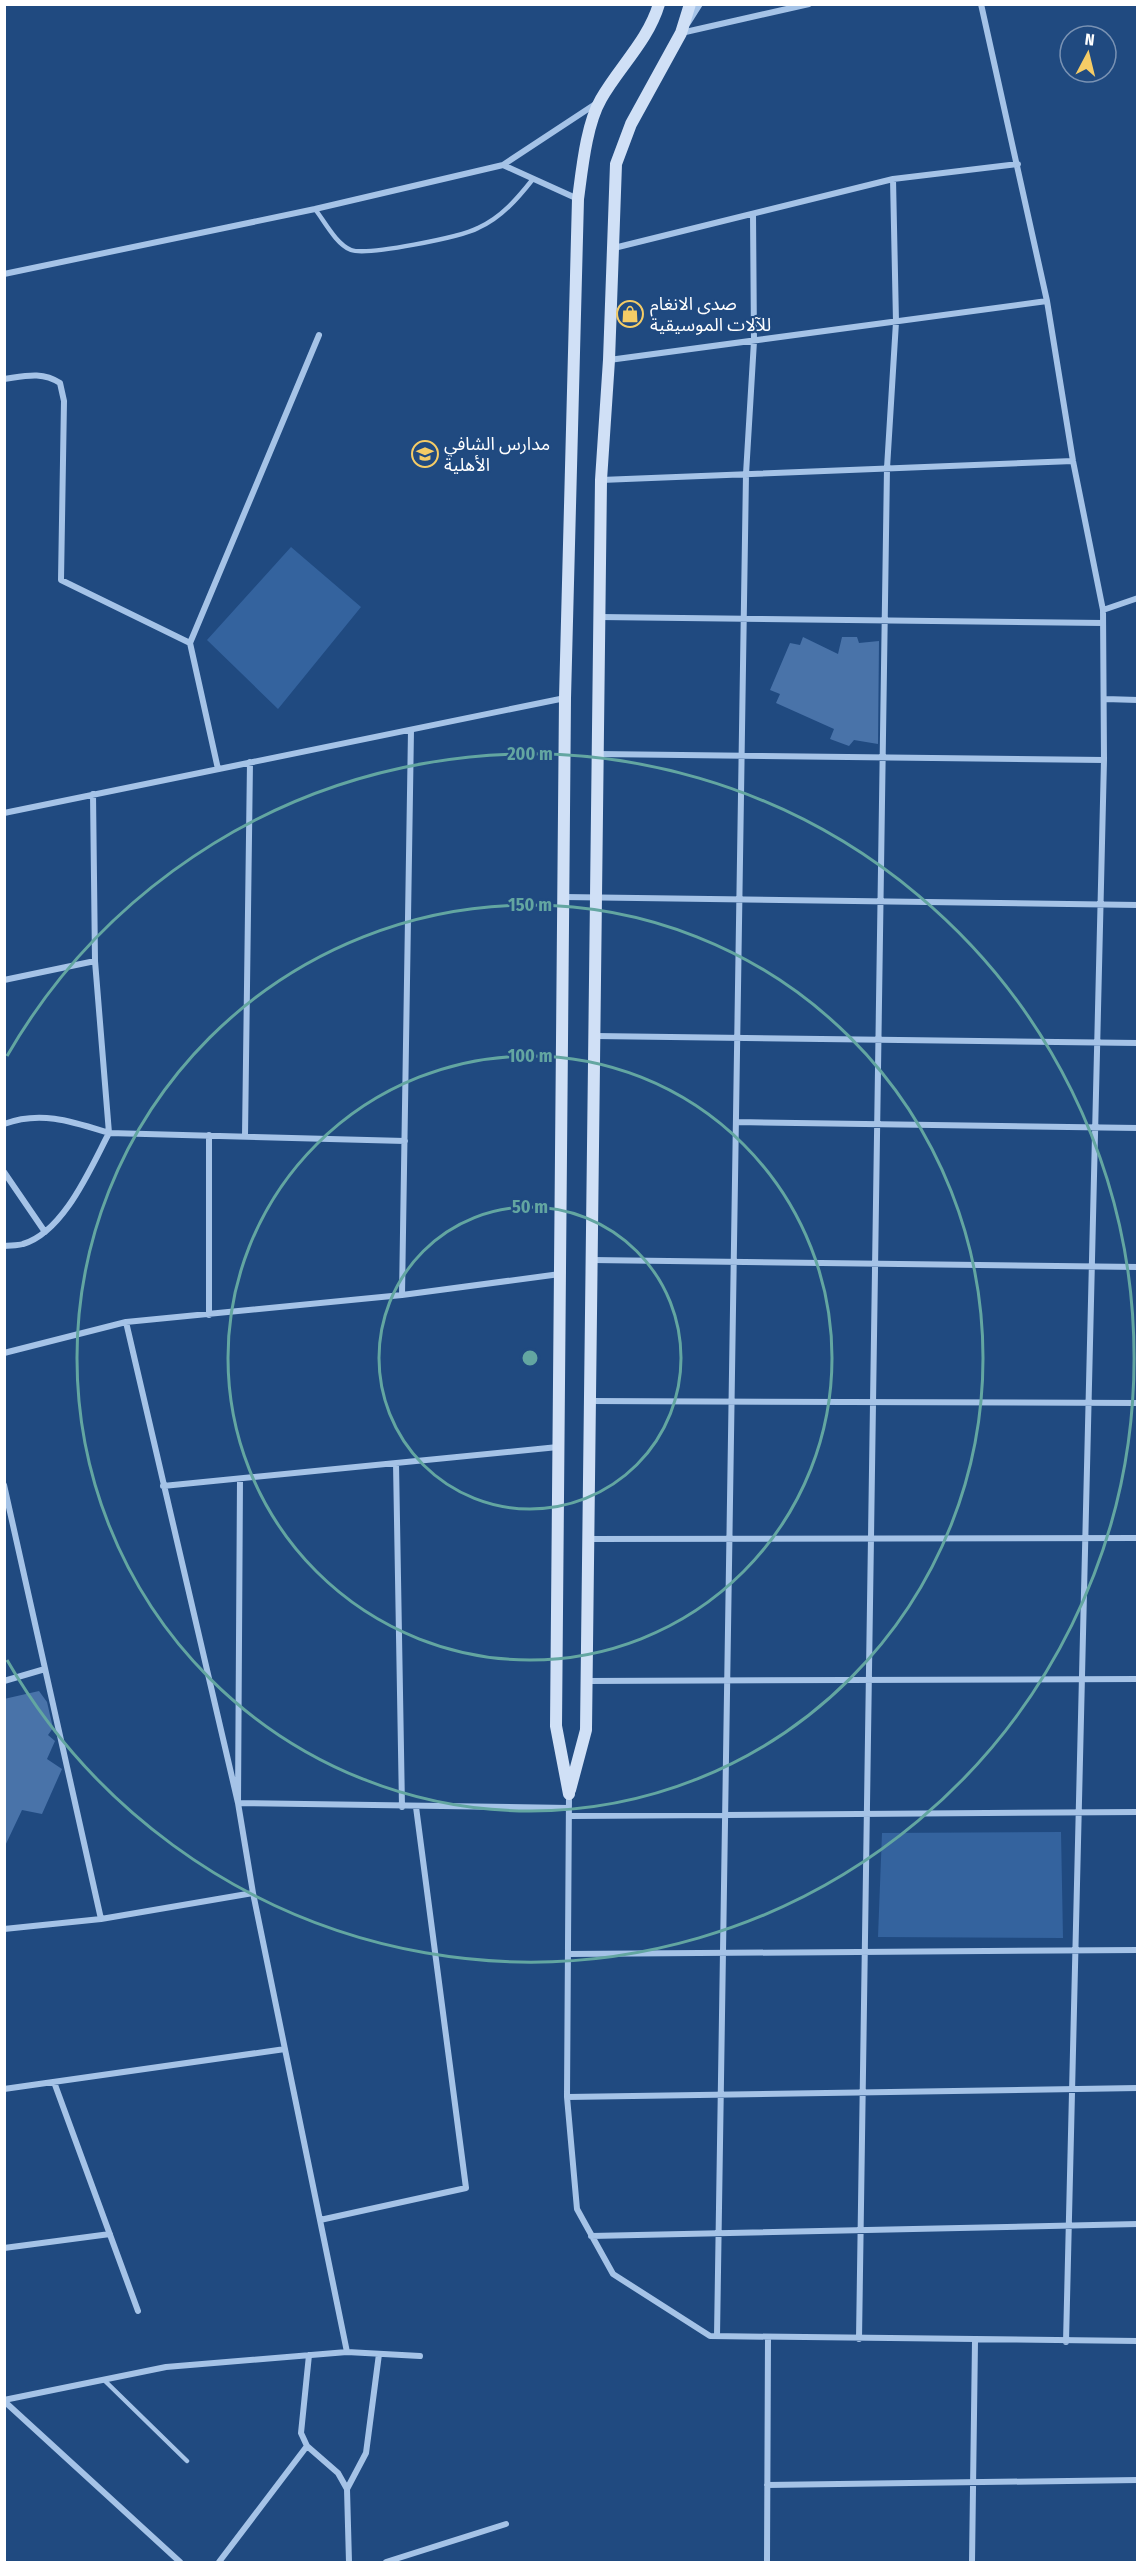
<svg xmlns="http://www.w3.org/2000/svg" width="1142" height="2567" viewBox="0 0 1142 2567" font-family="'Fira Sans Condensed','Noto Sans Arabic',sans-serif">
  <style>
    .green { fill: #34639e }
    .building { fill: #4973a9 }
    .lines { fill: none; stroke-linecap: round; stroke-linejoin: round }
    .lane { stroke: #a5c3e7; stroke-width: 4.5 }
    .street { stroke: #a5c3e7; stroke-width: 6 }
    .secondary { stroke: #d0e0f6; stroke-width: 12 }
    .ring { fill: none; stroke: #63a6a1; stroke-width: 3 }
    .labels { text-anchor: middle; stroke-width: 4.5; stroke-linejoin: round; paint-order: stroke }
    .poi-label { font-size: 18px; fill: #fff; stroke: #204a80; text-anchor: start }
    .centre { fill: #63a6a1; stroke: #204a80; stroke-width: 3 }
    .ring-label { font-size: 18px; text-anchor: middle; font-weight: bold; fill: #63a6a1; stroke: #204a80; stroke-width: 4.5; stroke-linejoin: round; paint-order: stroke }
  </style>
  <rect width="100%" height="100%" fill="#204a80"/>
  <path class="green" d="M291 547 361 607 278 709 207 640Z
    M1061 1832 1063 1938 878 1937 882 1833Z"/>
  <path class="building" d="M803 637 838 654 842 637H857L859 643 879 641 878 744 854 740 849 746 830 739 834 729 776 703 780 694 770 690 790 643 800 645Z
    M39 1691 47 1702 53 1728 48 1735 55 1741 47 1759 62 1769 42 1814 22 1810 4 1848V1699Z"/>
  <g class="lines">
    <path class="lane" d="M315 209C325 222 336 244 351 250 367 256 461 237 478 228 501 218 518 198 533 179
      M104 2380 187 2461"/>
    <path class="street" d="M981 4 1047 301 1073 461 1103 610 1104 760 1066 2342
      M688 23 700 4
      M681 33 809 4
      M503 165 578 199
      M614 248 893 179 1018 164
      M4 274 315 209 503 165 597 103
      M609 360 1047 301
      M4 379C25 376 42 371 60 383L64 401 61 580 190 643 218 769
      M601 480 1073 461
      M1103 610 1138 598
      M600 617 1103 623
      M190 643 319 335
      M1105 699 1138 700
      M598 754 1104 760
      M93 794 95 961 109 1133 405 1141
      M4 813 565 698
      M564 897 1138 905
      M4 980 95 961
      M595 1036 1138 1043
      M736 1122 1138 1128
      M4 1124C41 1110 74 1122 109 1133 91 1167 64 1232 23 1244 17 1246 10 1245 4 1246
      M245 1136 250 762
      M4 1172 45 1232
      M592 1260 1138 1267
      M402 1295 411 730
      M209 1315V1135
      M126 1322 238 1803 253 1893 347 2352
      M4 1353 126 1322 402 1295 560 1274
      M590 1401 1138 1403
      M396 1463 402 1807
      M240 1479 238 1803 569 1808
      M4 1485 101 1919
      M163 1486 558 1447
      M589 1539 1138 1538
      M4 1681 45 1669
      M587 1681 1138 1679
      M569 1794 567 2097 577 2209 613 2274 710 2336 1138 2341
      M569 1816 1138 1812
      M4 1929 101 1919 253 1893
      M568 1954 1138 1950
      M54 2082 138 2311
      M4 2089 285 2049
      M567 2097 1138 2088
      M320 2220 466 2188 416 1807
      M591 2236 1138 2224
      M4 2248 110 2234
      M717 2336 746 474 754 341 753 214
      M859 2339 887 468 896 322 893 179
      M309 2355 301 2433 307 2446 338 2473 347 2489 349 2562
      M4 2400 166 2367 347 2352 420 2356
      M4 2401 180 2562
      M767 2485 1138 2480
      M347 2489 366 2453 379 2354
      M219 2562 307 2446
      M386 2562 506 2524
      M767 2562 768 2337
      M972 2562 975 2341"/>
    <path class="secondary" d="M570 1790 586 1730 601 480 609 360 616 164 631 124 681 33 690 4
      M569 1794 556 1726 565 698 578 199C582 170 586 125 601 99 619 67 648 41 659 4"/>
  </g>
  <g class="ring">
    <circle cx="530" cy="1358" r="151"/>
    <circle cx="530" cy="1358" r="302"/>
    <circle cx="530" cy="1358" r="453"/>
    <path d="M7 1056A604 604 0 1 1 7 1660"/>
  </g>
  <defs>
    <symbol id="shop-ring" viewBox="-11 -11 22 22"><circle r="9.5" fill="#204a80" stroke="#f5cc66" stroke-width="1.5"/><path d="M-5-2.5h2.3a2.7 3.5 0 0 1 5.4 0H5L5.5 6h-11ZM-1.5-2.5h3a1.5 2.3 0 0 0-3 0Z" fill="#f5cc66"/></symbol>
    <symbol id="school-ring" viewBox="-11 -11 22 22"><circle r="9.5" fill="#204a80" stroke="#f5cc66" stroke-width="1.5"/><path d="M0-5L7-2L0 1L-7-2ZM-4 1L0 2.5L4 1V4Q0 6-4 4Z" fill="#f5cc66"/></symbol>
  </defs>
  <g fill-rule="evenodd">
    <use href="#shop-ring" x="615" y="299" width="30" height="30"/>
    <use href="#school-ring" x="410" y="439" width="30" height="30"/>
  </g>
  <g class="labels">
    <g class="poi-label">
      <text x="650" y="310">صدى الانغام<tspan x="650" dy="21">للآلات الموسيقية</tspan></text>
      <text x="444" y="450">مدارس الشافي<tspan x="444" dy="21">الأهلية</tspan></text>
    </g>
  </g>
  <circle cx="530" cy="1358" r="9" class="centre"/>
  <g class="ring-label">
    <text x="530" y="760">200 m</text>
    <text x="530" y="911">150 m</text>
    <text x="530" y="1062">100 m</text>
    <text x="530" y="1213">50 m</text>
  </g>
  <rect width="1142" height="2567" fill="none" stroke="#ffffff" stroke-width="12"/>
  <g transform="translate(1088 54) rotate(7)"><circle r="28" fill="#204a80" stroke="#7992b3" stroke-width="1.5"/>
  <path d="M0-4.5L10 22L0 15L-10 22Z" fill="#f5cc66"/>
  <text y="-9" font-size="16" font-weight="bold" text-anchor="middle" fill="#ffffff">N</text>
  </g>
</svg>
